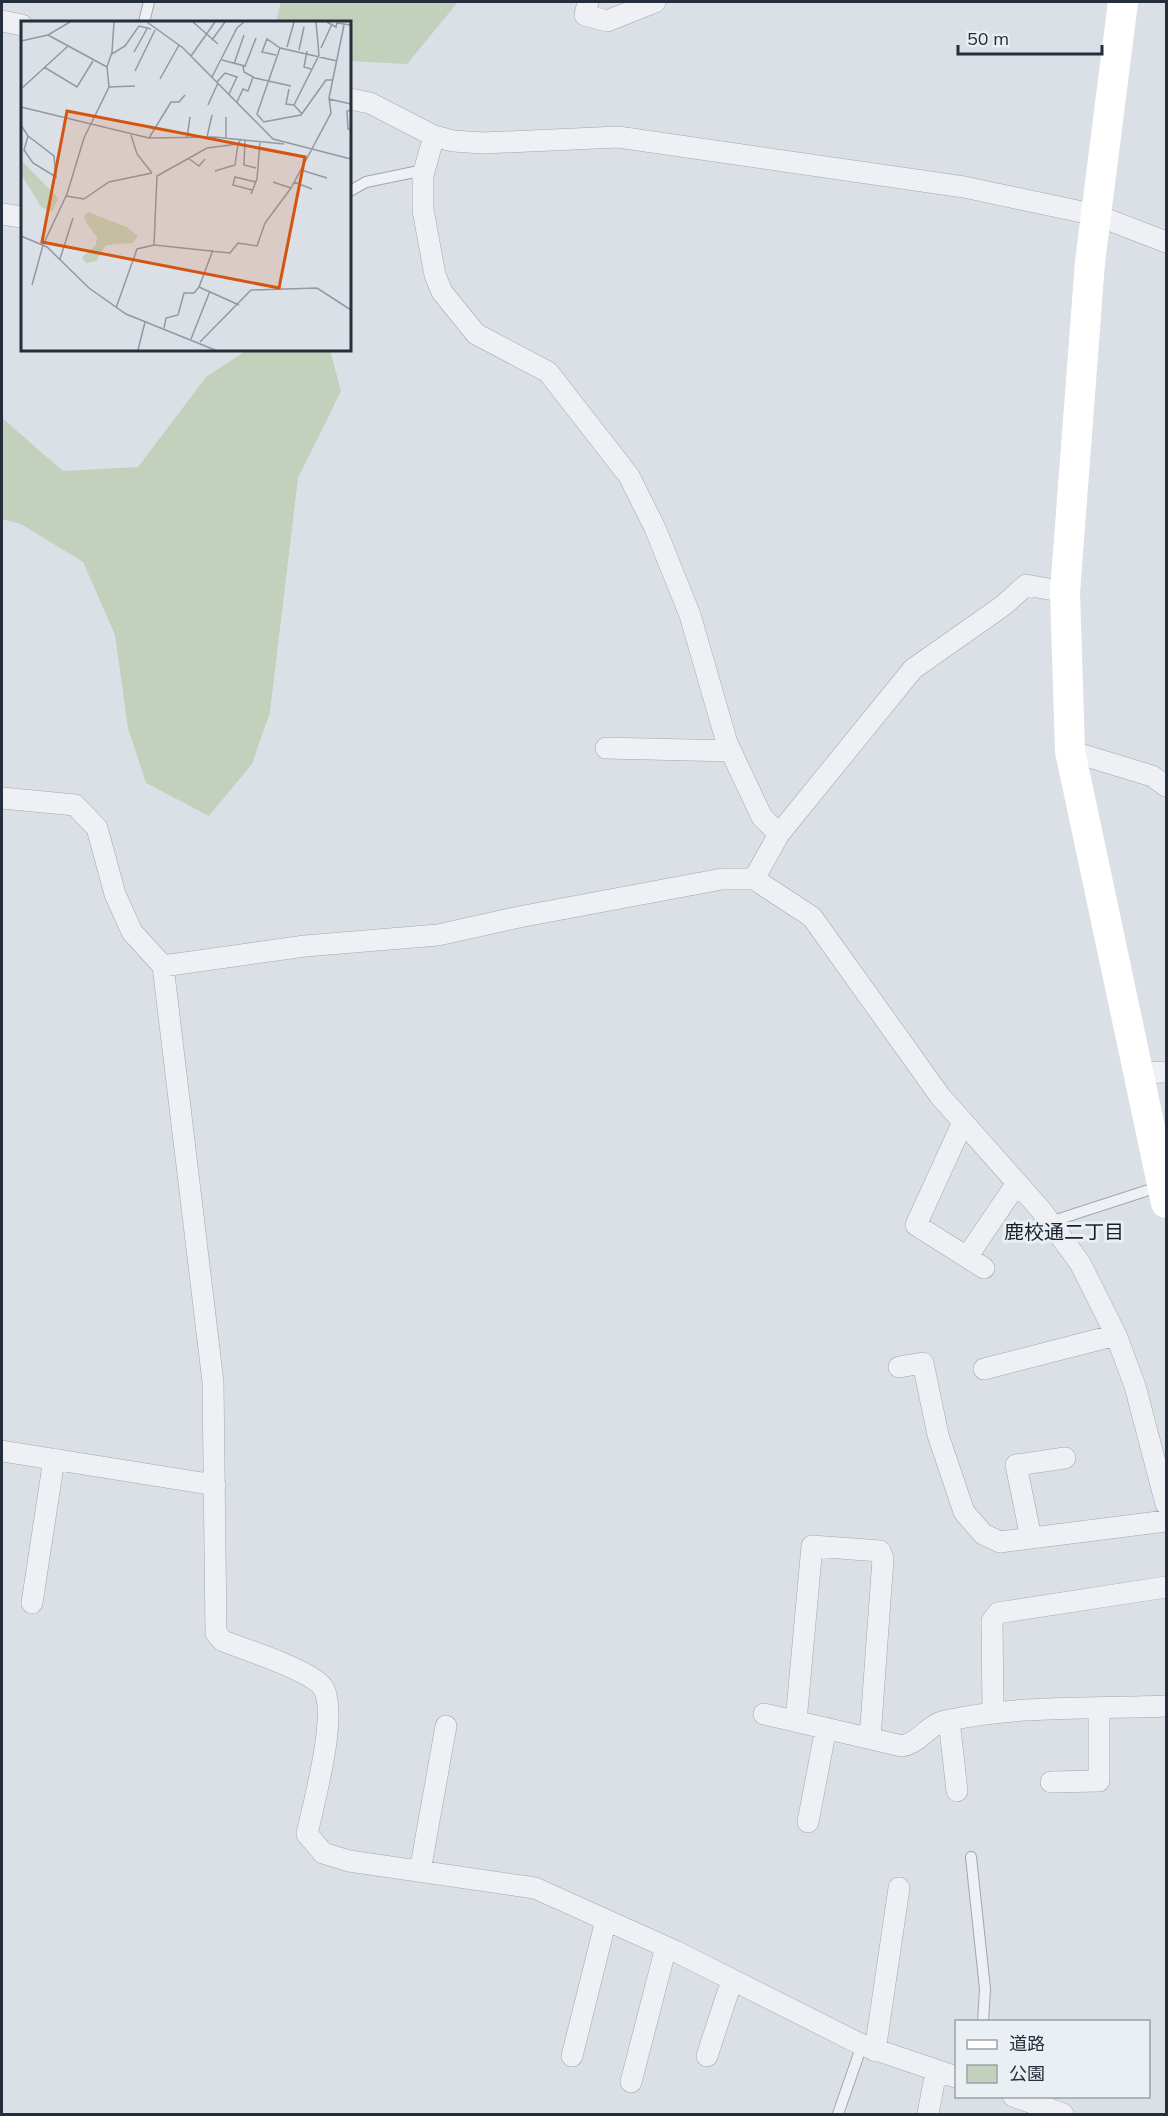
<svg xmlns="http://www.w3.org/2000/svg" width="1168" height="2116" viewBox="0 0 1168 2116" font-family="Mulish,'Noto Sans JP',sans-serif">
  <style>
    .green { fill: #c2d0bc }
    .lines { fill: none; stroke-linecap: round; stroke-linejoin: round }
    .lane-casing { stroke: #a1a7b0; stroke-width: 12 }
    .street-casing { stroke: #a1a7b0; stroke-width: 22 }
    .lane { stroke: #eef0f4; stroke-width: 10 }
    .street { stroke: #eef0f4; stroke-width: 21 }
    .secondary { stroke: #fff; stroke-width: 30 }
    .labels { text-anchor: middle; stroke-width: 6; stroke-linejoin: round; paint-order: stroke }
    .neighbourhood-label { font-size: 20px; fill: #18202c; stroke: #eaeff4 }
    .inset-road { fill: none; stroke: #9299a2; stroke-width: 1.5 }
    .view { fill: #d45511; fill-opacity: 0.15; stroke: #d45511; stroke-width: 3 }
    .inset-edge { fill: none; stroke: #252e3c; stroke-width: 3 }
  </style>
  <rect width="100%" height="100%" fill="#dbe0e6"/>
  <path class="green" d="M281 2H458L407 64 350 61V22H276Z
    M247 350H330L341 391 298 478 270 712 252 764 209 816 146 783 128 728 115 635 83 562 21 524 2 519V418L63 471 138 467 206 377Z"/>
  <g class="lines">
    <defs>
      <path id="lane" d="M144 22 149 2
        M350 191 366 182 424 170
        M1050 1222 1161 1186
        M971 1857 985 1989 983 2022
        M838 2114 862 2045"/>
      <path id="street" d="M588 2 585 15 607 21 655 2
        M2 21 22 25
        M350 99 370 103 434 136 453 141 483 143 618 137 964 187 1096 215 1166 242
        M434 136 423 175V210L435 275 442 292 476 334 548 372 629 476 655 528 690 615 727 743 762 817 779 834
        M2 214 22 217
        M606 748 731 751
        M1070 751 1152 776 1166 786
        M2 798 75 805 97 828 115 894 132 932 163 966 213 1382 216 1633 223 1641C245 1649 309 1670 322 1686 340 1710 313 1805 307 1834L323 1853 349 1861 535 1888 675 1951 862 2045 956 2077
        M754 879 779 834 913 669 1004 605 1026 585 1065 592
        M163 966 305 946 438 935 519 917 722 879H754L812 917 940 1096 1041 1210 1080 1263 1116 1335 1135 1386 1166 1504
        M1138 1073 1166 1072
        M963 1122 916 1225 984 1268
        M967 1257 1017 1183
        M899 1367 923 1363 938 1435 964 1512 983 1534 1000 1542 1166 1521
        M984 1369 1116 1335
        M2 1451 215 1485
        M1031 1538 1016 1465 1065 1458
        M32 1603 54 1459
        M993 1713 992 1621 998 1613 1166 1587
        M764 1714 902 1746C920 1743 927 1725 945 1721 1016 1705 1094 1709 1166 1706
        M949 1720 957 1791
        M796 1721 812 1546 880 1551 883 1559 870 1738
        M1051 1782 1099 1781V1709
        M808 1822 826 1728
        M420 1871 446 1726
        M875 2051 899 1888
        M572 2056 606 1920
        M707 2056 732 1980
        M631 2082 666 1947
        M1013 2096 1063 2114
        M928 2114 936 2071"/>
    </defs>
    <use href="#lane" class="lane-casing"/>
    <use href="#street" class="street-casing"/>
    <use href="#lane" class="lane"/>
    <use href="#street" class="street"/>
    <path class="secondary" d="M1123 2 1090 262 1065 592 1070 751 1166 1203"/>
  </g>
  <g class="labels">
    <g class="neighbourhood-label">
      <text x="1064" y="1239">鹿校通二丁目</text>
    </g>
  </g>
  <g transform="translate(21 21)">
    <rect width="330" height="330" fill="#dbe0e6"/>
    <path d="M0 139 37 177 31 191 20 186 0 153ZM67 191 106 206 117 215 112 222 85 224 75 240 65 242 61 236 75 224 76 216 66 203 63 196Z" fill="#c2d0bc"/>
    <path class="inset-road" d="M126 1 162 27 252 118 330 138M172 1 197 23M306 1 315 6 316 2 330 4M27 14 86 46M191 19 204 1M0 20 27 14 49 1M266 26 273 1M300 27 311 3M278 29 283 6M286 30 283 46 290 48M113 31 127 6M91 33 104 25 118 5 130 8M255 34 241 31 246 18 259 27M170 35 194 1M201 39 224 45 235 17M213 43 223 14M222 45 223 51 234 57 270 65M23 46 56 66 72 40M114 50 134 9M191 56 216 7 223 1M139 58 158 24M196 61 204 52 216 56 208 73M88 66 114 65M0 68 47 25M268 68 265 83 273 84 281 93M308 78 330 83M216 81 222 68 227 70 232 56M187 84 197 62M273 84 298 34 295 1M0 86 128 117 193 116 263 123M330 89 326 90 327 108H330M242 100 236 93 259 27 316 40M242 101 280 94 305 59H312M0 104 7 115 3 129 12 142 35 156 33 135 7 115M110 114 116 133 131 152M186 116 191 94M128 117 150 81H158L164 74M166 117 169 96M205 117V96M224 119 223 144 235 147M167 137 178 145 184 138M280 149 306 157M194 150 214 144 217 123M252 161 270 167M273 161 291 168M231 169 212 164 214 156 235 161M230 173 236 158 239 120M45 175 63 178 88 161 131 152M0 215 26 226 68 267 105 293 194 329M133 224 136 155 186 127 217 123 220 118M39 238 52 197M11 264 22 224 46 173 63 117 88 66 86 46 91 31 93 1M178 266 218 284M95 287 116 228 133 224 209 232 217 222 236 225 244 202 270 167 310 92 308 77 323 4M143 307 145 297 157 294 163 272H173L178 266 192 229M170 318 189 270M179 321 230 269 296 267 330 289M117 329 124 301"/>
    <path class="view" d="M46 90 284 136 258 267 21 221Z"/>
    <rect width="330" height="330" class="inset-edge"/>
  </g>
  <rect width="1168" height="2116" fill="none" stroke="#252e3c" stroke-width="6"/>
  <rect x="955" y="2020" width="195" height="78" fill="#eaeff4" stroke="#9ba2aa" stroke-width="1.5"/>
  <rect x="967" y="2040" width="30" height="9" fill="#ffffff" stroke="#9ba2aa" stroke-width="1.5"/>
  <text x="1009" y="2050" font-size="18" fill="#252e3c">道路</text>
  <rect x="967" y="2065" width="30" height="18" fill="#c2d0bc" stroke="#9ba2aa" stroke-width="1.5"/>
  <text x="1009" y="2080" font-size="18" fill="#252e3c">公園</text>
  <path d="M958 45v9h144v-9" fill="none" stroke="#252e3c" stroke-width="3"/>
  <text x="967" y="45" font-size="18" fill="#252e3c" stroke="#eaeff4" stroke-width="4.5" paint-order="stroke">50 m</text>
</svg>
